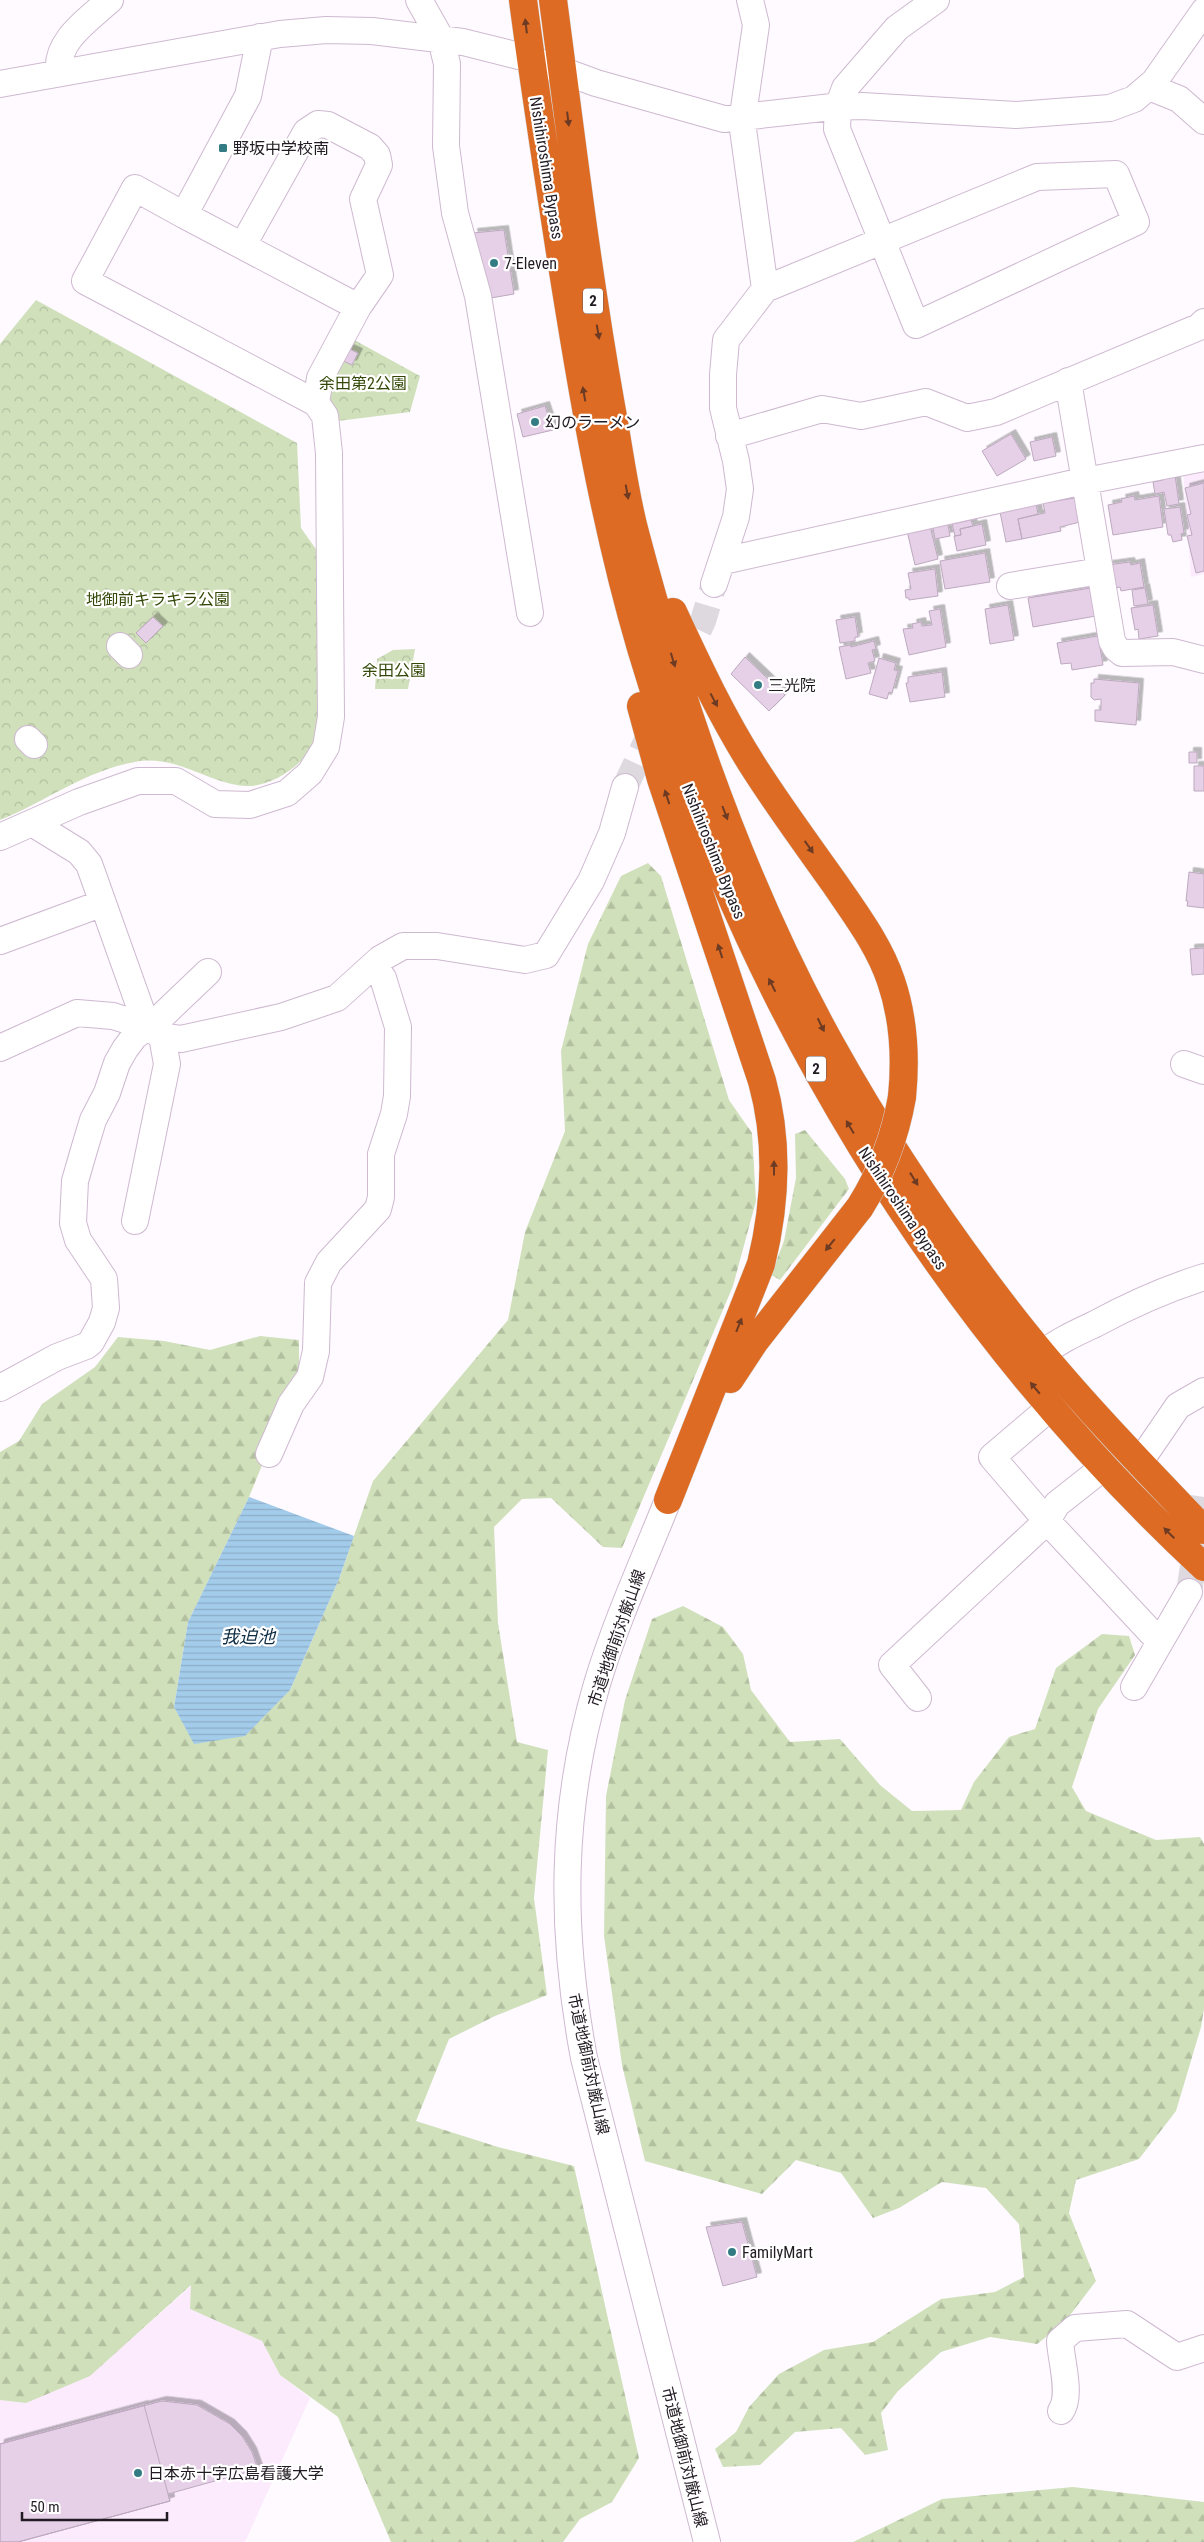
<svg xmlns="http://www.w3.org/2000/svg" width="1204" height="2542" viewBox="0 0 1204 2542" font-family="'Roboto Condensed','Noto Sans JP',sans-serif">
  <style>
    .built { fill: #fcebfd }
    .forest { fill: url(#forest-firs) }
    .park { fill: url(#park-crowns) }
    .water { fill: url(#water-rules) }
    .building { fill: #e6d0e8; stroke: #bda9bf; filter: url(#shadow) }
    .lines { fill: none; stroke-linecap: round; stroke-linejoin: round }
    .minor-tunnel { stroke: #ddd9de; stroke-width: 26; stroke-dasharray: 26 13; stroke-linecap: butt }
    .minor-casing { stroke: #ceb9d0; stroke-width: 28 }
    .highway-casing { stroke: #d7d6d7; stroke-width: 29 }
    .minor { stroke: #fff; stroke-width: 26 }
    .highway { stroke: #dd6b23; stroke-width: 28 }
    .highway-bridge-casing { stroke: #d7d6d7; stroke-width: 29; stroke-linecap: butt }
    .highway-bridge { stroke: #dd6b23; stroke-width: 28 }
    .oneway { fill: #6d3b23 }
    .poi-dot { fill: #347c84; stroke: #fff; stroke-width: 2 }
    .labels { text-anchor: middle; stroke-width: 4.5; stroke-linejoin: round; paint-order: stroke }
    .shield { fill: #fff; stroke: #645f65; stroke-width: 1 }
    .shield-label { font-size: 15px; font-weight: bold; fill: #221b23 }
    .poi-label { font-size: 16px; fill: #221b23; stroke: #fff; text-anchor: start }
    .street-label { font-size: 16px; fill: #221b23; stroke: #fff }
    .park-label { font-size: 16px; fill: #334806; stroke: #fff }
    .water-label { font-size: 18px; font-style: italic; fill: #0d2d43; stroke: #fff }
  </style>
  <defs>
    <pattern id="forest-firs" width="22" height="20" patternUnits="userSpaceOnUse" patternTransform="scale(1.25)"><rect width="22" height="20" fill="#d0e0bb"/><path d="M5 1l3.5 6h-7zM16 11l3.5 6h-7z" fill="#b2c0a0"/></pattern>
    <pattern id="park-crowns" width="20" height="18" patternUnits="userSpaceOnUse" patternTransform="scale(1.25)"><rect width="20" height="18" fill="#d0e0bb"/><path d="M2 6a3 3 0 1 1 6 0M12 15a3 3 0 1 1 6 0" fill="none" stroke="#b2c0a0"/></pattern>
    <pattern id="water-rules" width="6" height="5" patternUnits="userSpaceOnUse" patternTransform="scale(1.25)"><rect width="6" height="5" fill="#a3cbea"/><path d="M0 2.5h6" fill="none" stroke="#8caec8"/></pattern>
    <filter id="shadow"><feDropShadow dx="4.5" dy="-4.5" stdDeviation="0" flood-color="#0004"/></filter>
  </defs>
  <rect width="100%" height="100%" fill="#fefaff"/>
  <path class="built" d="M1204 465V574L1191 577 1183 470Z
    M192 2285 190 2309 262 2341 280 2375 310 2398 245 2542H0V2400L26 2403 144 2328Z"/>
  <path class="forest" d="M648 863 661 876 729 1100 752 1133 756 1201 733 1286 622 1548 603 1547 551 1498 522 1499 494 1527 498 1623 517 1742 548 1750 534 1898 547 1995 495 2016 449 2039 416 2121 498 2147 574 2166 639 2458 612 2502 580 2519 563 2542H391L338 2417 280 2375 262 2341 190 2309 191 2285 90 2376 26 2403 0 2400V1452L19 1441 42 1404 95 1367 118 1337 164 1341 210 1350 260 1336 299 1340V1375L249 1497 188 1622 174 1707 194 1743 290 1690 339 1579 373 1481 508 1320 525 1232 565 1131 561 1051 588 944 621 876Z
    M805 1130 845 1179 849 1189 780 1280 771 1275 784 1241 796 1178 795 1134Z
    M683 1606 723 1627 743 1654 751 1690 790 1742 840 1739 880 1785 912 1811 961 1810 974 1782 1009 1737 1035 1729 1056 1668 1102 1634 1129 1636 1135 1655 1098 1709 1072 1787 1086 1811 1156 1840 1200 1837 1204 1844V2009L1201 2027 1176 2111 1139 2159 1076 2180 1069 2213 1096 2281 1064 2323 1037 2344 990 2337 941 2352 898 2391 881 2413 888 2450 865 2455 841 2428 795 2432 760 2465 723 2467 715 2449 736 2432 749 2407 779 2374 824 2350 873 2342 941 2299 995 2292 1024 2277 1019 2224 986 2188 942 2182 899 2208 873 2218 841 2173 796 2160 762 2194 645 2161 622 2065 604 1936 606 1796 625 1700 652 1619Z
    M1073 2487 1204 2502V2542H853L942 2499Z"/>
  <path class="park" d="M36 300 297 443 301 528 318 552C318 594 317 636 317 677 317 695 320 716 317 734 312 761 272 788 245 786 207 783 176 754 135 762 87 770 45 802 0 820V344Z
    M347 336 420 376 410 412 338 421 321 388Z
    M415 649 408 689H375L377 659 393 650Z"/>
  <path class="water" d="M249 1497 354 1536 339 1579 290 1690 245 1736 194 1744 174 1707 188 1622Z"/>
  <path class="building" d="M504 230 514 294 485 299 473 233Z
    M347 348 358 353 352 365 341 360Z
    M545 406 553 430 523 437 517 414Z
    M1011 434 1026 459 997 476 982 451Z
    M1052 437 1056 456 1034 461 1030 442Z
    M1175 475 1179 504 1167 506 1164 492 1155 494 1153 482 1163 480 1162 477Z
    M1204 483V571L1196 573 1187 536 1192 535 1187 515 1191 514 1185 488Z
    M1134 496 1135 500 1159 496 1163 527 1113 535 1108 505 1122 502 1121 499Z
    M1075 498 1080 522 1060 527 1061 531 1022 539 1018 519 1045 513 1043 503Z
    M1035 499 1038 514 1018 519 1022 539 1006 542 999 507Z
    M1180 507 1184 533 1181 534 1182 540 1173 542 1171 535H1168L1164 509Z
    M947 519 950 536 935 539 932 523Z
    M971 520 973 526 960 529 961 535 955 536 952 524Z
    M982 524 986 545 957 551 954 536 961 535 960 529Z
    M930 526 938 559 915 565 907 531Z
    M985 553 990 582 945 589 940 561Z
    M1130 562 1131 565 1140 563 1144 587 1121 591 1120 587 1112 589 1108 565Z
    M935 569 938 596 909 600V598H906L905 590 911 589 908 573Z
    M1091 588 1096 616 1033 627 1028 598Z
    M1145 588 1148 604 1134 606 1132 590Z
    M1008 605 1014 640 990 644 985 609Z
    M1153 605 1158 636 1139 639 1138 629 1135 630 1131 608Z
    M940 609 946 647 909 655 903 629 913 628 912 624 921 622 922 626 932 625 929 611Z
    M153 617 163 626 146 643 136 633Z
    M855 617 858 637H855V641L840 643 836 620Z
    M1098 636 1103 665 1072 670 1071 663 1061 664 1057 643Z
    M874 641 876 649 872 650 875 661 868 663 871 673 846 679 839 647 850 645 851 647Z
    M745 657 785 695 769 711 731 674Z
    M879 658 896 663 894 670 898 671 892 693 889 692 887 699 869 694Z
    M942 672 945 697 910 702 906 683H908V677Z
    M1094 679 1139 683 1136 725 1095 721V710H1101V699L1094 700 1091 697V683H1094Z
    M1189 752H1197V763H1189Z
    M1194 766H1204V791H1194Z
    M1189 872 1204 874V908L1187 906 1188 901H1186Z
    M1204 948V974L1192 975 1190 949Z
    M742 2222 757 2277 723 2286 706 2227Z
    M162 2401 197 2405 230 2424 242 2436 252 2452 258 2469 168 2494 170 2501 18 2542H0V2444Z
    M144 2405 170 2501 18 2542H0V2444Z"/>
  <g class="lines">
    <path class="minor-tunnel" d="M682 665 703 621 714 584
      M625 787 655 723
      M1189 1592 1204 1497"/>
    <defs>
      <path id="minor" d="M419 0 441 39 447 64 446 146 455 213 478 296 530 613
        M59 73C55 41 88 20 110 0
        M0 84 280 34 326 30 372 31 463 42 531 59 596 83 724 119 832 107 862 106 1016 115 1110 108 1134 99 1154 82 1204 11
        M1149 87 1179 99 1204 121
        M184 215 135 188 85 281 316 403
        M243 245 306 132 318 124 328 125 370 147 377 155 379 165 363 199 380 275 358 307
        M765 289 1037 177 1116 174 1136 222 916 325 837 129 838 107 845 88 897 28 936 0
        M1068 381 1112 641 1116 648 1122 653 1173 652 1204 660
        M729 436 822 409 861 416 926 402 967 418 996 412 1199 327 1204 322
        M723 561 1070 484 1204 458
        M714 584 736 517 740 489 736 461 723 408V375L726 340 765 289 742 122 756 25 750 0
        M1010 586 1100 571
        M120 646 129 655
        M28 739 34 745
        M32 823 79 852 89 864 147 1027
        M0 837 79 802 138 781H176L215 804 250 805 287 793 310 773 326 747 331 717 329 453 325 416 316 403 320 378 358 307 184 215 248 96 260 37
        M0 941 103 903
        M0 1048 77 1013 113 1016 147 1027 162 1036 181 1039 281 1017 337 998 380 959 403 946H437L525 960 546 955 591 881 612 833 625 787
        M1184 1064 1204 1071
        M135 1221 167 1064 162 1036
        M1042 1354C1058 1341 1076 1333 1095 1324 1130 1305 1166 1289 1204 1277
        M0 1388 57 1357 86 1346 91 1342 102 1322 106 1308 104 1279 78 1240 73 1223 75 1181 84 1150 93 1120 107 1093 117 1063 125 1049 134 1037 164 1014 208 972
        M269 1454 291 1404 310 1377 316 1351 318 1283 329 1262 378 1209 381 1197V1154L394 1114 397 1096 398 1027 383 978 373 966
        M1139 1463 1178 1406 1204 1391
        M1104 1467 1057 1504 1047 1521 1159 1641
        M668 1500C644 1560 616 1621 597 1684 560 1810 560 1930 584 2058L707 2542
        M1134 1687 1189 1592
        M918 1698 892 1665 1047 1521 992 1457 1039 1417
        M1061 2411C1072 2395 1061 2361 1060 2341L1075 2328 1127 2324 1177 2357 1204 2348"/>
      <path id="highway" d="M523 0C534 84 547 168 560 252 581 385 603 519 641 648 743 997 938 1319 1204 1567
        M553 0C571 136 587 271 611 406 619 448 624 492 635 533 681 708 742 884 830 1043 879 1131 938 1220 999 1300 1061 1382 1133 1456 1204 1530
        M673 612C698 666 723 719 755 769 780 808 808 846 835 884 856 915 879 945 891 981 904 1019 906 1057 902 1097
        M641 706 661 779 762 1081C779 1142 776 1203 761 1264L668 1500
        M730 1379 755 1341 860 1207"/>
    </defs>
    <use href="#minor" class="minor-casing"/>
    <use href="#highway" class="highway-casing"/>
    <use href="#minor" class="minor"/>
    <use href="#highway" class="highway"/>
    <defs>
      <path id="highway-bridge" d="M860 1207C882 1172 895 1137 902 1097"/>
    </defs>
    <use href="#highway-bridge" class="highway-bridge-casing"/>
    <use href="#highway-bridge" class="highway-bridge"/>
  </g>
  <defs><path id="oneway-solid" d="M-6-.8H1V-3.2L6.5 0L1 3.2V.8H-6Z" transform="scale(1.25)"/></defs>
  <g class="oneway">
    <use href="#oneway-solid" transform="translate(526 26) rotate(-97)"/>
    <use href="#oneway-solid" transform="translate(568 119) rotate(83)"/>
    <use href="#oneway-solid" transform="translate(598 332) rotate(80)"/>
    <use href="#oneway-solid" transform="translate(584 394) rotate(-100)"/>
    <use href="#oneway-solid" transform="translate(627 492) rotate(80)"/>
    <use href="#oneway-solid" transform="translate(673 660) rotate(73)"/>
    <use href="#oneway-solid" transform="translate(714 700) rotate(62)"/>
    <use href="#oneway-solid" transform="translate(667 797) rotate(-108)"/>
    <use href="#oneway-solid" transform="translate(725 813) rotate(69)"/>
    <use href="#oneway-solid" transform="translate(809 847) rotate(55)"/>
    <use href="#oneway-solid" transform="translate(720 951) rotate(-108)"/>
    <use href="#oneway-solid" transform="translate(772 985) rotate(-117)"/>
    <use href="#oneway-solid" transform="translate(821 1025) rotate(64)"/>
    <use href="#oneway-solid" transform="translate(850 1127) rotate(-121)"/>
    <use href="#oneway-solid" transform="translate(774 1168) rotate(-90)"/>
    <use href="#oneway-solid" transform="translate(914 1179) rotate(58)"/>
    <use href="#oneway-solid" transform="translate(830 1245) rotate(129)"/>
    <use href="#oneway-solid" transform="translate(739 1325) rotate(-68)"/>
    <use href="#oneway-solid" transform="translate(1035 1388) rotate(-130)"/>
    <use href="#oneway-solid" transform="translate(1169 1533) rotate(-135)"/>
  </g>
  <g class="poi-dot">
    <rect x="218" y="143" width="10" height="10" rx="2.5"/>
    <circle cx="494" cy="263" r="5"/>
    <circle cx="535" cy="422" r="5"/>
    <circle cx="758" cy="685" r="5"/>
    <circle cx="732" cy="2252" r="5"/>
    <circle cx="138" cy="2473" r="5"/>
  </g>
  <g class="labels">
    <g class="shield">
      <rect x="583" y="288.5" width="20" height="25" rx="4"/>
      <rect x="806" y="1056.5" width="20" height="25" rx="4"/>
    </g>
    <g class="shield-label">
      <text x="593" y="306">2</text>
      <text x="816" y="1074">2</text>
    </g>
    <g class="poi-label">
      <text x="233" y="154">野坂中学校南</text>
      <text x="504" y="269">7-Eleven</text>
      <text x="545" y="428">幻のラーメン</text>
      <text x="768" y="691">三光院</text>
      <text x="742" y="2258">FamilyMart</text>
      <text x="148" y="2479">日本赤十字広島看護大学</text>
    </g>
    <g class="street-label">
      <text transform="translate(547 168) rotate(81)" y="6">Nishihiroshima Bypass</text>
      <text transform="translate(714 851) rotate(68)" y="6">Nishihiroshima Bypass</text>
      <text transform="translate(903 1208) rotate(56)" y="6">Nishihiroshima Bypass</text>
      <text transform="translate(616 1638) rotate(-71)" y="6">市道地御前対厳山線</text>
      <text transform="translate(589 2064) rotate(78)" y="6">市道地御前対厳山線</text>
      <text transform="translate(685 2457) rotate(76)" y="6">市道地御前対厳山線</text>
    </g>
    <g class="park-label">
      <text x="363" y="389">余田第2公園</text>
      <text x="158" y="605">地御前キラキラ公園</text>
      <text x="394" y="676">余田公園</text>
    </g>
    <g class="water-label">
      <text x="248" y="1643">我迫池</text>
    </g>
  </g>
  <path d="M22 2512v8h145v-8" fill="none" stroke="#221b23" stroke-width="2.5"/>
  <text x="30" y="2512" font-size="15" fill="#221b23" stroke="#ffffff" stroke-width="4" paint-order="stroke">50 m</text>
</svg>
